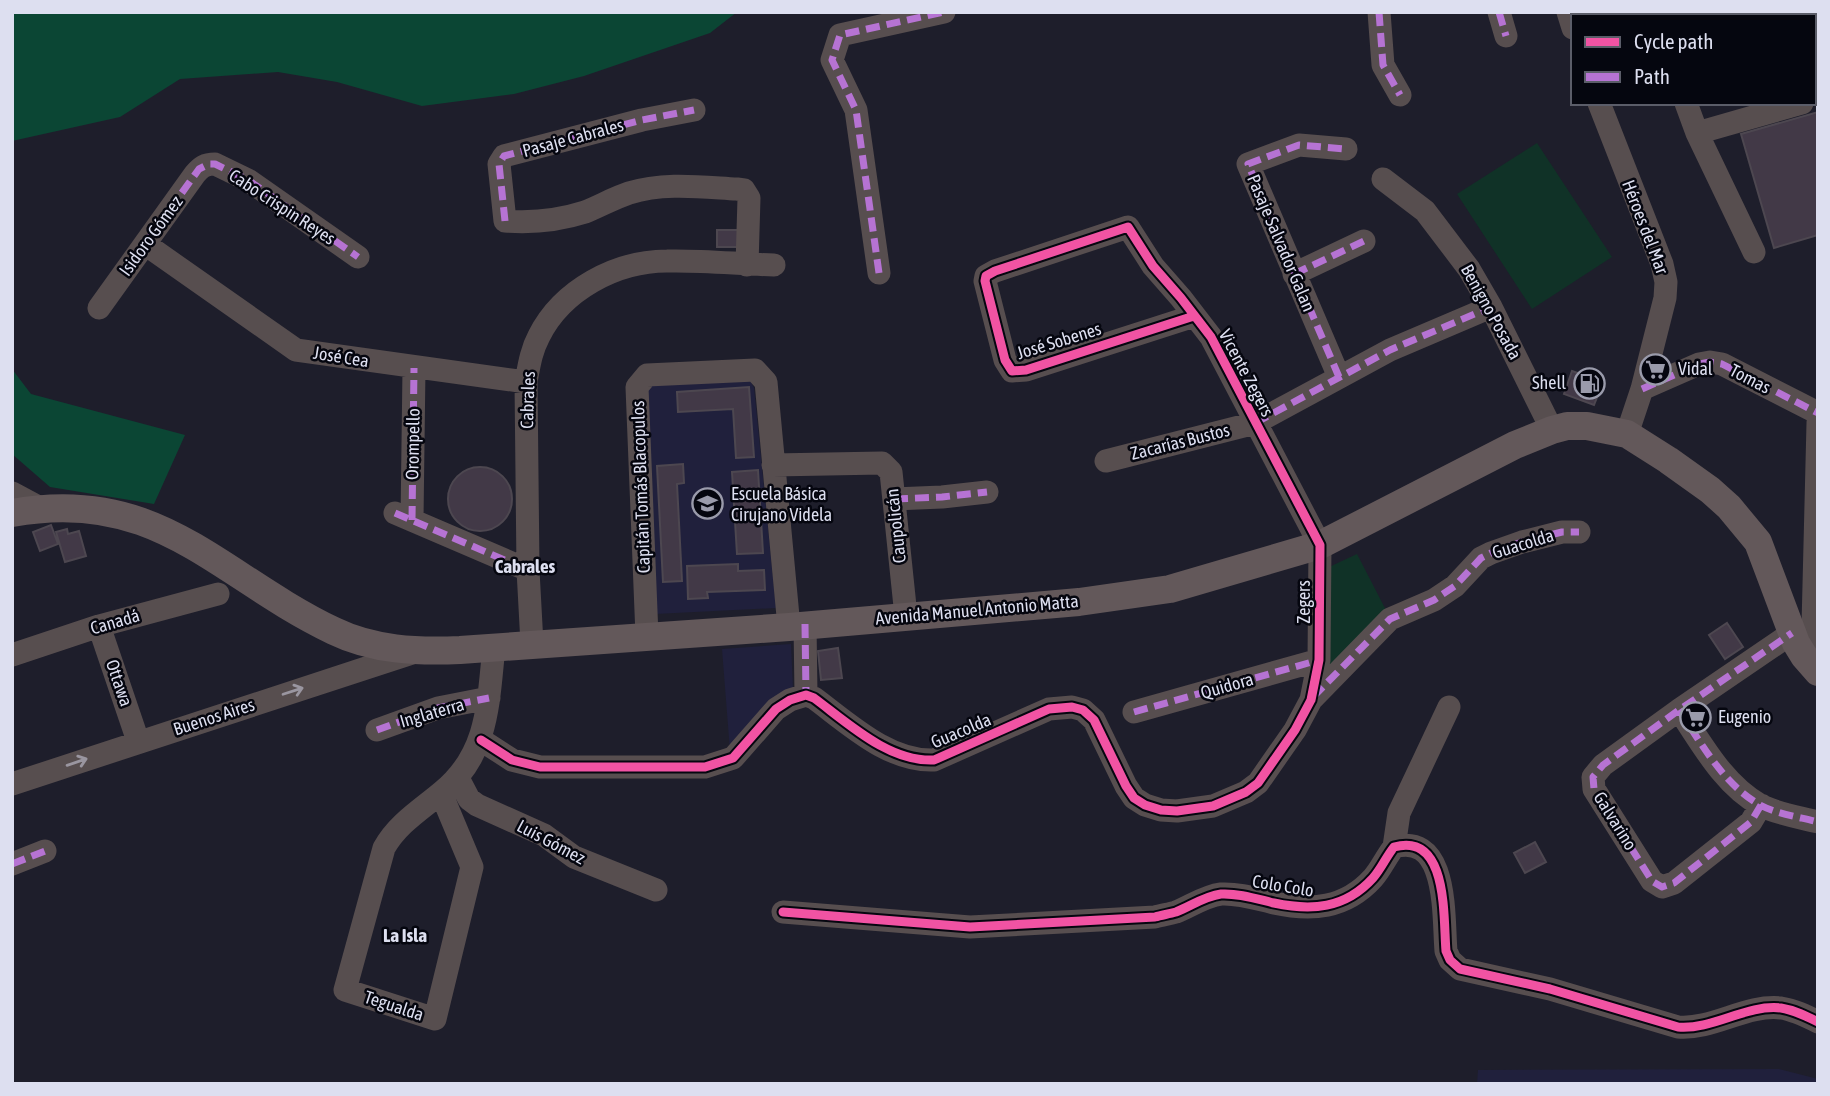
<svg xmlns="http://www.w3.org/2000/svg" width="1830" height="1096" viewBox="0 0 1830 1096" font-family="'Asap Condensed',sans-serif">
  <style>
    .built { fill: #20203c }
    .green { fill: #103227 }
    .forest { fill: #0b4634 }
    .building { fill: #423947; stroke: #4d4750; stroke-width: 2 }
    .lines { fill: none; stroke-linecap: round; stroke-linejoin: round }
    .minor { stroke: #574e4f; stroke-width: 23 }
    .major { stroke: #63585a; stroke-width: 28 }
    .quiet { stroke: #b673d3; stroke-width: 7; stroke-dasharray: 14 7; stroke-linecap: butt }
    .cycleway-casing { stroke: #05060f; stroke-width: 13 }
    .cycleway { stroke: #f153a3; stroke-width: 9 }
    .oneway { stroke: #9a96a0 }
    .labels { text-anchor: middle; stroke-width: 5; stroke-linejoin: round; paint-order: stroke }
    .street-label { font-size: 18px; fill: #dddff0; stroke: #05060f }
    .poi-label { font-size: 18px; fill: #dddff0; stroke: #05060f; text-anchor: start }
    .neighbourhood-label { font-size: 19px; font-weight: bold; fill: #dddff0; stroke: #05060f }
  </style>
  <rect width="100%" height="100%" fill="#1e1e2b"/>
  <path class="built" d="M744 379 751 382 754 388 776 608 655 614 646 391 653 385Z
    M791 644 793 689 730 751 722 649Z
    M1779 1069 1818 1079V1084H1477L1478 1070Z"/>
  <path class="green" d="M1537 143 1612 257 1532 309 1457 194Z
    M1357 554 1388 614 1324 677 1327 568Z"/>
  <path class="forest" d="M12 12H737L710 33 584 76 514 94 422 106 337 82 278 72 180 79 120 117 12 141Z
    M12 369 31 394 185 435 154 504 50 487 12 454Z"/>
  <path class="building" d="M1685 12H1818V66L1814 67V16H1681L1680 14Z
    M1818 112V235L1774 248 1741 134Z
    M717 230H741L740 247H717Z
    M1572 371 1603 382 1594 405 1564 394Z
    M749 387 754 457 736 458 733 409 678 412 677 392Z
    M683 464 684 483 677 484 682 581 663 582 657 466Z
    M448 499a32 32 0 1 1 64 0a32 32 0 1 1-64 0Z
    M758 470 763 553 737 554 732 472Z
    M51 525 58 544 40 551 33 532Z
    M67 529 68 534 79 531 86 556 65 562 56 532Z
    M738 564V571L764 570 765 590 707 592 708 598 688 599 687 566Z
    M1727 623 1743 647 1725 659 1709 635Z
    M838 648 842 678 821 680 818 651Z
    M1535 842 1546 862 1525 873 1514 853Z"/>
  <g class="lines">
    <path class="minor" d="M1379 12 1383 65 1400 95
      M1499 12 1506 36
      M1568 12 1573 28
      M1662 16 1664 12
      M1599 103 1662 264 1666 282 1665 298 1642 389 1627 434
      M1686 103 1697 133 1754 252
      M694 110 642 120 504 156 499 164 505 221C531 223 560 220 585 212 600 206 614 198 629 193 664 182 701 187 737 189L744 190 749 198 747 265
      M1697 133 1802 103
      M1383 179 1425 211 1469 269 1491 307 1552 430
      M145 244 296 350 526 382
      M879 273 856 110 832 60 840 35 944 12
      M1294 274 1364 241
      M99 308 195 174C201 167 205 164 215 164L248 180 358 257
      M1339 377 1248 164 1299 145 1346 149
      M1642 389 1699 364 1710 362 1722 364 1818 413
      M1106 461 1255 423 1390 350 1491 307
      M773 465 882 463 891 472 906 616
      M12 493 40 508
      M894 499 942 497 987 492
      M395 513 528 570
      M412 520 414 368
      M805 624 806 695
      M99 626 138 741
      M647 636 637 387 647 375 755 370 766 382 789 627
      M532 644 528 570 526 382C529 366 531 351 539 336 562 290 616 261 667 261 702 260 738 264 774 265
      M12 655 99 626 218 594
      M1812 666 1818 423
      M1311 700 1390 619 1434 600 1455 586 1481 558 1491 553 1522 542 1562 532H1579
      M1679 710C1702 744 1723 784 1760 805 1777 814 1799 817 1818 822
      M1134 712 1319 660
      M377 730 438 708 489 698
      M481 740 512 760 540 767H705L733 758 776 709 790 700 806 695 814 698C849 724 889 762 934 760L1049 709 1072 707 1083 710 1094 720 1126 786 1134 798 1145 805 1161 810 1177 811 1213 806 1246 792 1258 783 1295 730 1311 700 1319 660 1320 545 1211 337 1181 298 1153 266 1128 227 995 271 986 276 985 281 1005 360 1012 371 1026 370 1194 316
      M458 778 469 799 477 805 544 835 574 857 656 890
      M12 784 415 652
      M441 793 472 867 435 1019 345 990 384 848C398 823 422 809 443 791 489 753 488 702 494 647
      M1761 805 1751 822 1674 883 1662 887 1652 881 1594 789 1593 777 1603 765 1679 710 1792 633
      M1394 847 1399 813 1449 707
      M12 864 45 851
      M783 912 970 927 1155 917C1162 915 1169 914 1176 912 1191 906 1205 896 1221 894 1239 893 1257 899 1274 903 1311 911 1345 909 1373 878 1381 869 1386 857 1394 847 1449 832 1443 918 1446 951L1450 960 1460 969 1550 989 1678 1027C1713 1030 1746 1004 1781 1008 1794 1010 1806 1016 1818 1022"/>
    <path class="major" d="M12 513C158 486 217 575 334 631 373 650 417 652 460 650L789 627 1079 602 1170 589 1320 545 1515 445 1552 430 1567 426H1587L1627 434 1668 460 1710 490 1729 507 1758 542 1796 643 1804 656 1818 672"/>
    <path class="quiet" d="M1379 12 1383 65 1400 95
      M1499 12 1506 36
      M505 221 499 164 504 156 642 120 694 110
      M145 244 199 169 209 164H215L248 180 358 257
      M879 273 856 110 832 60 840 35 944 12
      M1294 274 1364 241
      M1339 377 1248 164 1299 145 1346 149
      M1642 389 1699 364 1710 362 1722 364 1818 413
      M1255 423 1390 350 1491 307
      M894 499 942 497 987 492
      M395 513 528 570
      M412 520 414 368
      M805 624 806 695
      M1313 697 1390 619 1434 600 1455 586 1481 558 1491 553 1522 542 1562 532H1579
      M1679 710C1702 744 1723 784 1760 805 1777 814 1799 817 1818 822
      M1134 712 1319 660
      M377 730 438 708 489 698
      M1761 805 1751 822 1674 883 1662 887 1652 881 1594 789 1593 777 1603 765 1679 710 1792 633
      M12 864 45 851"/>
    <defs>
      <path id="cycleway" d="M481 740 512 760 540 767H705L733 758 776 709 790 700 806 695 814 698C849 724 889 762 934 760L1049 709 1072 707 1083 710 1094 720 1126 786 1134 798 1145 805 1161 810 1177 811 1213 806 1246 792 1258 783 1295 730 1311 700 1319 660 1320 545 1211 337 1181 298 1153 266 1128 227 995 271 986 276 985 281 1005 360 1012 371 1026 370 1194 316
        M783 912 970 927 1155 917C1162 915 1169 914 1176 912 1191 906 1205 896 1221 894 1239 893 1257 899 1274 903 1311 911 1345 909 1373 878 1381 869 1386 857 1394 847 1449 832 1443 918 1446 951L1450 960 1460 969 1550 989 1678 1027C1713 1030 1746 1004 1781 1008 1794 1010 1806 1016 1818 1022"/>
    </defs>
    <use href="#cycleway" class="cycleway-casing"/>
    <use href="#cycleway" class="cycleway"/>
  </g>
  <defs><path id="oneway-shaft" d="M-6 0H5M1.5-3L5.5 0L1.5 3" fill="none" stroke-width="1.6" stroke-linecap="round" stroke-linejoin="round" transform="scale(1.75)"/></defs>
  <g class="oneway">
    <use href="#oneway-shaft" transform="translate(293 691) rotate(-18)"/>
    <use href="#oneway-shaft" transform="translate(77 762) rotate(-19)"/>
  </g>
  <defs>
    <symbol id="supermarket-ring" viewBox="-11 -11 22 22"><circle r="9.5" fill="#05060f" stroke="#9a9bab" stroke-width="1.5"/><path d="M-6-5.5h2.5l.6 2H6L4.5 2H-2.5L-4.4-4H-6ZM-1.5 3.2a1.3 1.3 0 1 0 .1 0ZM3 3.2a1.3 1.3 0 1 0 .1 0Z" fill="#9a9bab"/></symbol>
    <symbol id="fuel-ring" viewBox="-11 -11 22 22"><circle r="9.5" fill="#05060f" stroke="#9a9bab" stroke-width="1.5"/><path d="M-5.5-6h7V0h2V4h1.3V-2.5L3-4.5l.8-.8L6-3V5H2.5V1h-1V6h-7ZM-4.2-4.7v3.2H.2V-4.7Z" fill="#9a9bab"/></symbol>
    <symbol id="school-ring" viewBox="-11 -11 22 22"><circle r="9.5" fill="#05060f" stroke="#9a9bab" stroke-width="1.5"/><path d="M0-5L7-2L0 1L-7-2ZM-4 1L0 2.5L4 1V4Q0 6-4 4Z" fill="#9a9bab"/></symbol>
  </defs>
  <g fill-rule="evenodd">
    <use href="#supermarket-ring" x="1638" y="352" width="35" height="35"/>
    <use href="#fuel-ring" x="1572" y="366" width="35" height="35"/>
    <use href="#school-ring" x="690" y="486" width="35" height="35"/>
    <use href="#supermarket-ring" x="1678" y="700" width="35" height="35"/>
  </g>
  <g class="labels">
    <g class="street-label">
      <text transform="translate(573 138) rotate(-15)" y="6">Pasaje Cabrales</text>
      <text transform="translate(282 207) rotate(33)" y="6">Cabo Crispin Reyes</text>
      <text transform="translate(1645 227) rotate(69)" y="6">Héroes del Mar</text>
      <text transform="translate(151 236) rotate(-54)" y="6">Isidoro Gómez</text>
      <text transform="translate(1281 243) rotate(67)" y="6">Pasaje Salvador Galan</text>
      <text transform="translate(1491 312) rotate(61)" y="6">Benigno Posada</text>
      <text transform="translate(1059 341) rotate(-17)" y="6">José Sobenes</text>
      <text transform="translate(341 357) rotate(9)" y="6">José Cea</text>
      <text transform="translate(1246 373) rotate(62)" y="6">Vicente Zegers</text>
      <text transform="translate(1750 379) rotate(27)" y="6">Tomas</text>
      <text transform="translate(528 400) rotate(-88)" y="6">Cabrales</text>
      <text transform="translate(1180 442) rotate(-14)" y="6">Zacarías Bustos</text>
      <text transform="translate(413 444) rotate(-89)" y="6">Orompello</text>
      <text transform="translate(641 487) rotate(-92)" y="6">Capitán Tomás Blacopulos</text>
      <text transform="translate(896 526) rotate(-96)" y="6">Caupolicán</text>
      <text transform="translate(1523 544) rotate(-17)" y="6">Guacolda</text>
      <text transform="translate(1304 602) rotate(-90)" y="6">Zegers</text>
      <text transform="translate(977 610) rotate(-5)" y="6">Avenida Manuel Antonio Matta</text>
      <text transform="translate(115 622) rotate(-16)" y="6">Canadá</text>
      <text transform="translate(119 683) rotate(71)" y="6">Ottawa</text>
      <text transform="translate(1227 686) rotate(-16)" y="6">Quidora</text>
      <text transform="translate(432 713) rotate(-16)" y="6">Inglaterra</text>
      <text transform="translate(214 717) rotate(-18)" y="6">Buenos Aires</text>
      <text transform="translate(961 731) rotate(-23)" y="6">Guacolda</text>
      <text transform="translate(1615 821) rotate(58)" y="6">Galvarino</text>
      <text transform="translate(551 842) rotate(28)" y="6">Luis Gómez</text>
      <text transform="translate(1283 886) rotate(9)" y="6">Colo Colo</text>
      <text transform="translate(394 1006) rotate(18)" y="6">Tegualda</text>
    </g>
    <g class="poi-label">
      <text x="1678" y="375">Vidal</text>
      <text x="1566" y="389" text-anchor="end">Shell</text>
      <text x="731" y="500">Escuela Básica<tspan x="731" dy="21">Cirujano Videla</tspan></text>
      <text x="1718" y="723">Eugenio</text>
    </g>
    <g class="neighbourhood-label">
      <text x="525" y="573">Cabrales</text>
      <text x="405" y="942">La Isla</text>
    </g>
  </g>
  <rect width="1830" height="1096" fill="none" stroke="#dddff0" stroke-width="28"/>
  <rect x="1571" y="14" width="245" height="91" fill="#05060f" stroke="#5b5d69" stroke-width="2"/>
  <rect x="1585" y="37" width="35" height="10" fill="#f153a3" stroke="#5b5d69" stroke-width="2"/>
  <text x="1634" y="49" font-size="21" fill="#dddff0">Cycle path</text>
  <rect x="1585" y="72" width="35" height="10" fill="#b673d3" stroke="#5b5d69" stroke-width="2"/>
  <text x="1634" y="84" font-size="21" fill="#dddff0">Path</text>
</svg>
